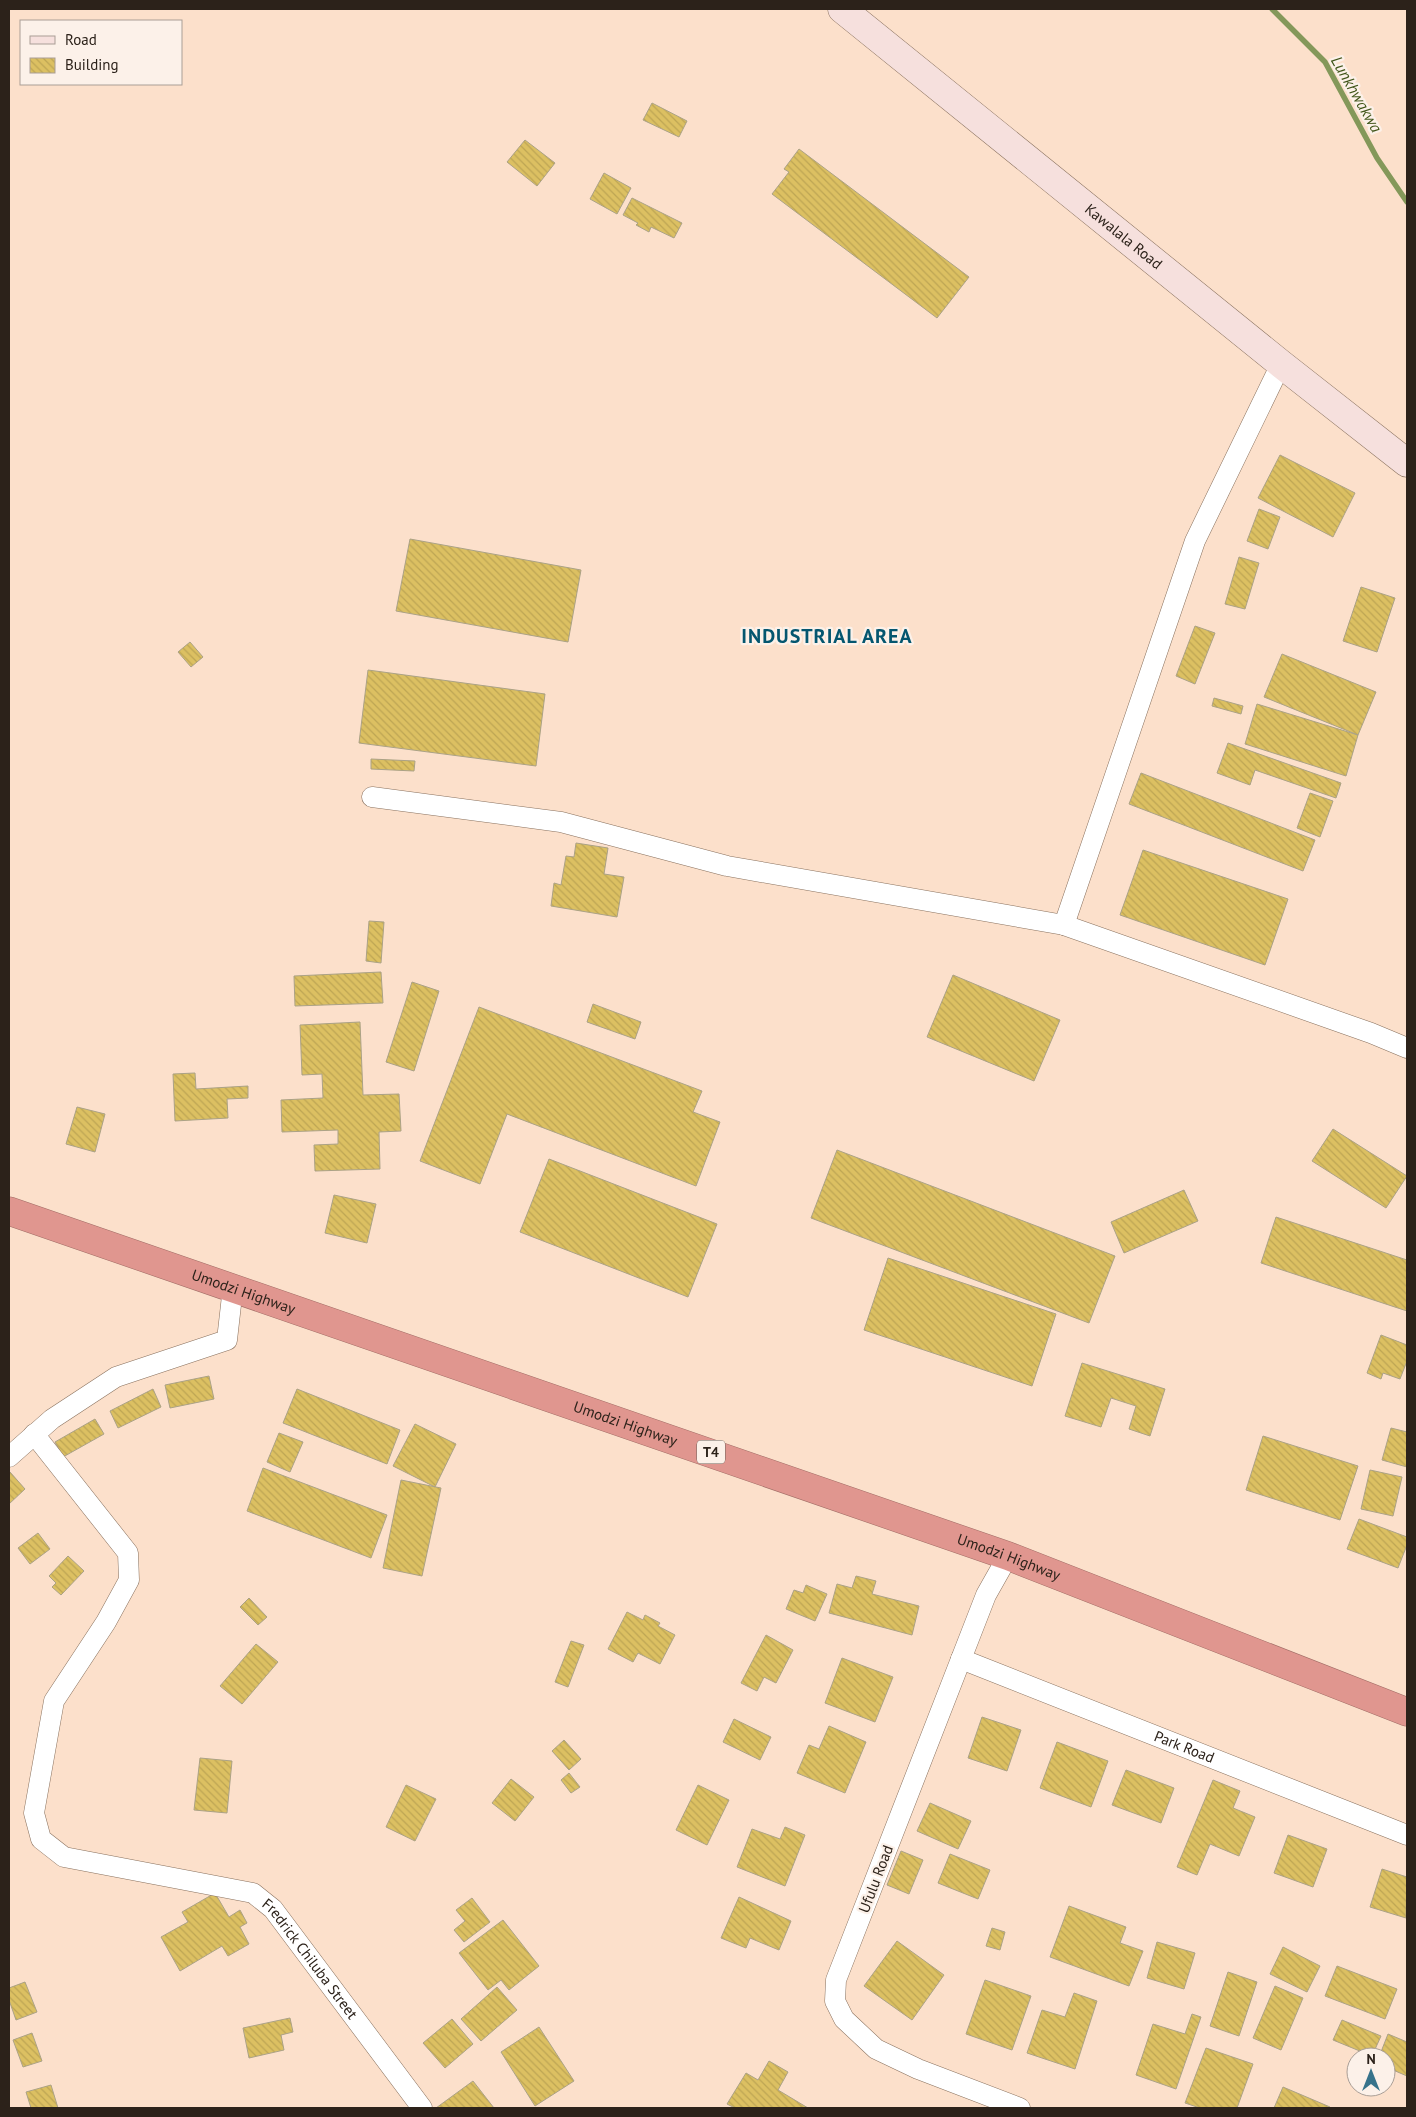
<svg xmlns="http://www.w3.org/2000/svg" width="1416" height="2117" viewBox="0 0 1416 2117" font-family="'PT Sans',sans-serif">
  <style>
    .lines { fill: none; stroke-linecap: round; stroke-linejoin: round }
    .stream { stroke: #84985a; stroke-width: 5.5 }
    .building { fill: url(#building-back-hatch); stroke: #aba286 }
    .street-casing { stroke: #89715e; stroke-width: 21 }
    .secondary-casing { stroke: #89715e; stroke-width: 29 }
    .highway-casing { stroke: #a16d66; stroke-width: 29 }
    .street { stroke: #fff; stroke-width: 20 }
    .secondary { stroke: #f6e0dd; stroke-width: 28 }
    .highway { stroke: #e0968f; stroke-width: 28 }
    .labels { text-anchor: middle; stroke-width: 4.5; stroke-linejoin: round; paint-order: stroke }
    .shield { fill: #fcf1e9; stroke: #6a6058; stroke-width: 1 }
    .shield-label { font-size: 14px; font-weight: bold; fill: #2c221a }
    .street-label { font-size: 15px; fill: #2c221a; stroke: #fcf1e9 }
    .water-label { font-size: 16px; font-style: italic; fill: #3f5418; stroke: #fcf1e9 }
    .district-label { font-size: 20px; font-weight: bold; letter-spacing: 1px; fill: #04566f; stroke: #fcf1e9 }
  </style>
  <defs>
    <pattern id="building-back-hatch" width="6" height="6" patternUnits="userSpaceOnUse" patternTransform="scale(1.25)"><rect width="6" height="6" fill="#dcc062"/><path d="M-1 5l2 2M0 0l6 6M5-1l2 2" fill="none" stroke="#bda554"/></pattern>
  </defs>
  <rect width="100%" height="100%" fill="#fce0cb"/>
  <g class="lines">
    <path class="stream" d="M1272 9 1325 62 1377 158 1407 202"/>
  </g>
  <path class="building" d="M652 103 687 121 679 137 643 120Z
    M525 140 555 163 537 186 507 162Z
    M799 149 969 277 937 318 772 194 789 172 784 169Z
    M604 173 631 188 617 214 590 199Z
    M632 198 682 223 674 238 651 227 649 232 636 225 638 223 623 215Z
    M1280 455 1355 493 1333 537 1258 498Z
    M1259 509 1280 517 1268 549 1247 541Z
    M410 539 581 570 568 642 396 611Z
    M1239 557 1259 563 1245 609 1225 604Z
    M1361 587 1395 598 1377 652 1343 641Z
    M1195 626 1215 633 1195 684 1176 676Z
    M190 642 203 657 191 667 178 652Z
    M1282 654 1376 692 1358 735 1264 697Z
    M368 670 545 694 536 766 359 743Z
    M1214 698 1243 706 1241 714 1212 706Z
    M1257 704 1358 735 1346 776 1245 744Z
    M1228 743 1341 783 1336 798 1255 770 1250 785 1217 773Z
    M371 759 415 761 414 771 371 769Z
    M1141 773 1315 840 1303 871 1129 804Z
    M1310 793 1333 801 1320 837 1297 828Z
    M576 843 608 848 604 874 624 877 617 917 551 906 554 883 561 885 566 856 574 857Z
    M1143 850 1288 899 1265 965 1120 915Z
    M369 921 384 922 381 963 366 961Z
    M381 972 383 1003 295 1006 294 976Z
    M953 975 1060 1020 1034 1081 927 1037Z
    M412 982 439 991 414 1071 386 1062Z
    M593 1004 641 1022 635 1039 587 1022Z
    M479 1007 702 1091 693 1112 720 1122 696 1186 507 1114 480 1184 420 1161Z
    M360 1022 363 1095 399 1094 401 1131 379 1132 380 1169 315 1171 314 1145 338 1144V1130L282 1132 281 1100 323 1098 322 1074 302 1075 300 1025Z
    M195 1073 196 1089 248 1086V1098L227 1099 228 1118 175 1121 173 1074Z
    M77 1107 105 1114 95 1152 66 1144Z
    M1333 1129 1407 1176 1386 1208 1312 1161Z
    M837 1150 1115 1256 1089 1323 811 1218Z
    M549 1159 717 1224 688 1297 520 1232Z
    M1184 1190 1198 1221 1124 1253 1111 1222Z
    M334 1195 376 1204 367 1243 325 1233Z
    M1276 1217 1407 1260V1311L1261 1263Z
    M888 1258 1056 1314 1032 1386 864 1330Z
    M1381 1335 1407 1345V1361L1400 1379 1383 1373 1381 1379 1367 1373Z
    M1082 1363 1165 1389 1150 1436 1129 1429 1136 1406 1111 1398 1101 1427 1065 1416Z
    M209 1376 214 1399 170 1408 165 1385Z
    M153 1389 161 1407 118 1428 110 1411Z
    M297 1389 400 1430 387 1464 283 1423Z
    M95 1419 104 1434 63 1457 55 1442Z
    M415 1424 456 1444 435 1487 393 1466Z
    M1391 1428 1407 1432V1467L1382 1460Z
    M279 1433 303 1442 290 1472 267 1462Z
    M1263 1436 1358 1466 1340 1520 1246 1490Z
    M263 1468 387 1515 371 1558 247 1511Z
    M1370 1470 1402 1477 1393 1516 1361 1509Z
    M10 1472 25 1489 9 1504V1474Z
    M401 1480 441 1488 422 1576 383 1568Z
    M1359 1519 1407 1537V1545L1398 1568 1347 1549Z
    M38 1533 50 1549 30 1564 18 1548Z
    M68 1556 84 1571 61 1595 52 1587 56 1583 49 1576Z
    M856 1576 876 1581 872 1594 919 1606 912 1635 829 1613 837 1584 852 1588Z
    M806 1585 827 1594 815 1621 786 1609 794 1590 803 1593Z
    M249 1598 267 1617 258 1625 240 1607Z
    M627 1612 643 1620 645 1615 660 1623 658 1626 675 1635 660 1664 638 1653 633 1662 608 1649Z
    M766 1635 793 1650 776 1683 764 1677 757 1691 741 1683Z
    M571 1641 584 1645 568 1687 555 1682Z
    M256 1644 278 1662 242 1704 220 1686Z
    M842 1658 893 1677 875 1722 825 1703Z
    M982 1717 1021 1730 1007 1771 968 1758Z
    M734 1719 771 1737 760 1760 723 1742Z
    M829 1726 866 1742 845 1793 797 1773 809 1745 819 1749Z
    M564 1740 581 1759 569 1770 552 1751Z
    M1057 1742 1108 1761 1091 1807 1040 1788Z
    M200 1758 232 1761 227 1813 194 1810Z
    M1126 1770 1174 1788 1161 1823 1112 1805Z
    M569 1773 580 1787 571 1793 561 1780Z
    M511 1779 534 1797 515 1821 492 1803Z
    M1213 1780 1240 1791 1233 1808 1255 1817 1239 1856 1210 1844 1197 1875 1177 1867Z
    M406 1785 436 1799 415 1841 386 1827Z
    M698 1785 729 1800 707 1845 676 1830Z
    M930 1803 971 1821 958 1849 917 1831Z
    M785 1827 805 1835 785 1886 737 1867 752 1829 780 1839Z
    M1288 1835 1327 1849 1313 1887 1274 1873Z
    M901 1851 923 1860 909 1894 887 1885Z
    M950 1854 990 1870 978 1899 938 1883Z
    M1382 1869 1407 1877 1406 1918 1370 1907Z
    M215 1893 229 1917 240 1910 247 1923 240 1927 249 1944 228 1956 222 1946 180 1971 161 1937 188 1922 182 1912Z
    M739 1897 791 1921 779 1950 750 1938 746 1948 721 1938Z
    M472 1898 490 1922 464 1942 454 1930 465 1921 456 1910Z
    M1069 1906 1126 1927 1120 1943 1143 1951 1129 1986 1050 1957Z
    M503 1920 539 1966 509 1990 501 1980 488 1990 459 1953Z
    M992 1928 1005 1932 1000 1950 986 1946Z
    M897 1941 944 1975 912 2020 864 1986Z
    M1157 1942 1195 1953 1184 1989 1147 1978Z
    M1283 1947 1320 1966 1307 1992 1270 1974Z
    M1337 1966 1397 1989 1385 2019 1325 1996Z
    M1228 1972 1257 1982 1239 2036 1210 2026Z
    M985 1980 1031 1996 1012 2050 966 2034Z
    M25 1982 37 2012 16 2020 9 2000V1988Z
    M1275 1986 1303 1998 1281 2050 1253 2038Z
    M497 1987 517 2010 481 2041 461 2019Z
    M1074 1993 1097 2001 1075 2069 1027 2053 1042 2010 1065 2017Z
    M1192 2014 1201 2017 1176 2089 1136 2075 1153 2024 1185 2034Z
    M290 2018 293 2032 281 2035 284 2050 249 2058 243 2028Z
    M452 2019 473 2044 445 2068 423 2043Z
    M1342 2020 1381 2036 1372 2056 1333 2040Z
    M539 2027 574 2081 535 2106 501 2052Z
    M32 2033 42 2061 23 2067 13 2040Z
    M1388 2034 1407 2042V2076L1386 2067V2057H1379Z
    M1206 2048 1253 2064 1237 2108H1200L1185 2103Z
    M769 2061 788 2072 778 2090 808 2108H735L727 2104 746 2073 758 2080Z
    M473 2081 494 2108H436Z
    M51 2085 58 2108H31L26 2092Z
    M1283 2087 1330 2107 1329 2108H1274Z"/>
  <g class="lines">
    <defs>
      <g id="street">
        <path d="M372 797 561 822 727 866 1064 925 1371 1033 1407 1048"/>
        <path d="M1064 925 1195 541 1281 364"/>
        <path id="s1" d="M34 1434 128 1553 129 1580 106 1622 54 1701 34 1813 41 1839 64 1857 253 1893 273 1909 422 2108"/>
        <path d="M9 1457 52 1419 116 1377 227 1340 233 1287"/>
        <path d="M1008 1556 986 1595 836 1980 835 2001 844 2019 876 2049 918 2069 1020 2108"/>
        <path id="s2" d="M961 1659 1407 1835"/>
      </g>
      <g id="secondary">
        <path id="s3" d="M842 9 1281 364 1407 463"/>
      </g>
      <g id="highway">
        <path id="s4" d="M9 1211 1008 1556 1407 1712"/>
      </g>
    </defs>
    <use href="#street" class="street-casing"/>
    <use href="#secondary" class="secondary-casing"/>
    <use href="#highway" class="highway-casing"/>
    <use href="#street" class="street"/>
    <use href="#secondary" class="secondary"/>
    <use href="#highway" class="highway"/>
  </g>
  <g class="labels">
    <rect class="shield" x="697" y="1440.5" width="28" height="23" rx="4"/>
    <g class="shield-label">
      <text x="711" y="1457">T4</text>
    </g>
    <g class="street-label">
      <text dy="5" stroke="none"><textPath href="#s3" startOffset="362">Kawalala Road</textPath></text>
      <text dy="5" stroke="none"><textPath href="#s4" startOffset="248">Umodzi Highway</textPath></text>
      <text dy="5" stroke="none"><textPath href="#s4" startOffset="652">Umodzi Highway</textPath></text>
      <text dy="5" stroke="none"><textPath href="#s4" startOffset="1058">Umodzi Highway</textPath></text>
      <text dy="5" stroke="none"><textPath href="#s2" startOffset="240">Park Road</textPath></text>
      <text transform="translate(876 1879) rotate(-69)" y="5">Ufulu Road</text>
      <text dy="5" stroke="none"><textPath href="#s1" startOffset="771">Fredrick Chiluba Street</textPath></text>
    </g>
    <g class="water-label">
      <text transform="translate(1357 94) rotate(60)" y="6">Lunkhwakwa</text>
    </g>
    <g class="district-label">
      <text x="827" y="643">INDUSTRIAL AREA</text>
    </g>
  </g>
  <rect width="1416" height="2117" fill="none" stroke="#2c221a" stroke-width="20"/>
  <rect x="20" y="20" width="162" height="65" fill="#fcf1e9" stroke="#a99e96"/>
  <rect x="30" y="36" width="25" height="8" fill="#f6e0dd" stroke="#a99e96"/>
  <text x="65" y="45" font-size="15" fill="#2c221a">Road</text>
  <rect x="30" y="58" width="25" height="15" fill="url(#building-back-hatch)" stroke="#a99e96"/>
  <text x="65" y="70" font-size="15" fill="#2c221a">Building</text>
  <g transform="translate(1371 2072)"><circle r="24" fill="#fcf1e9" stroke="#a99e96"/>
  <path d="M0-4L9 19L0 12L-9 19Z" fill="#37738b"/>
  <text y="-8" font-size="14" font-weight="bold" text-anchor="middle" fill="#2c221a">N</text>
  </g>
</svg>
